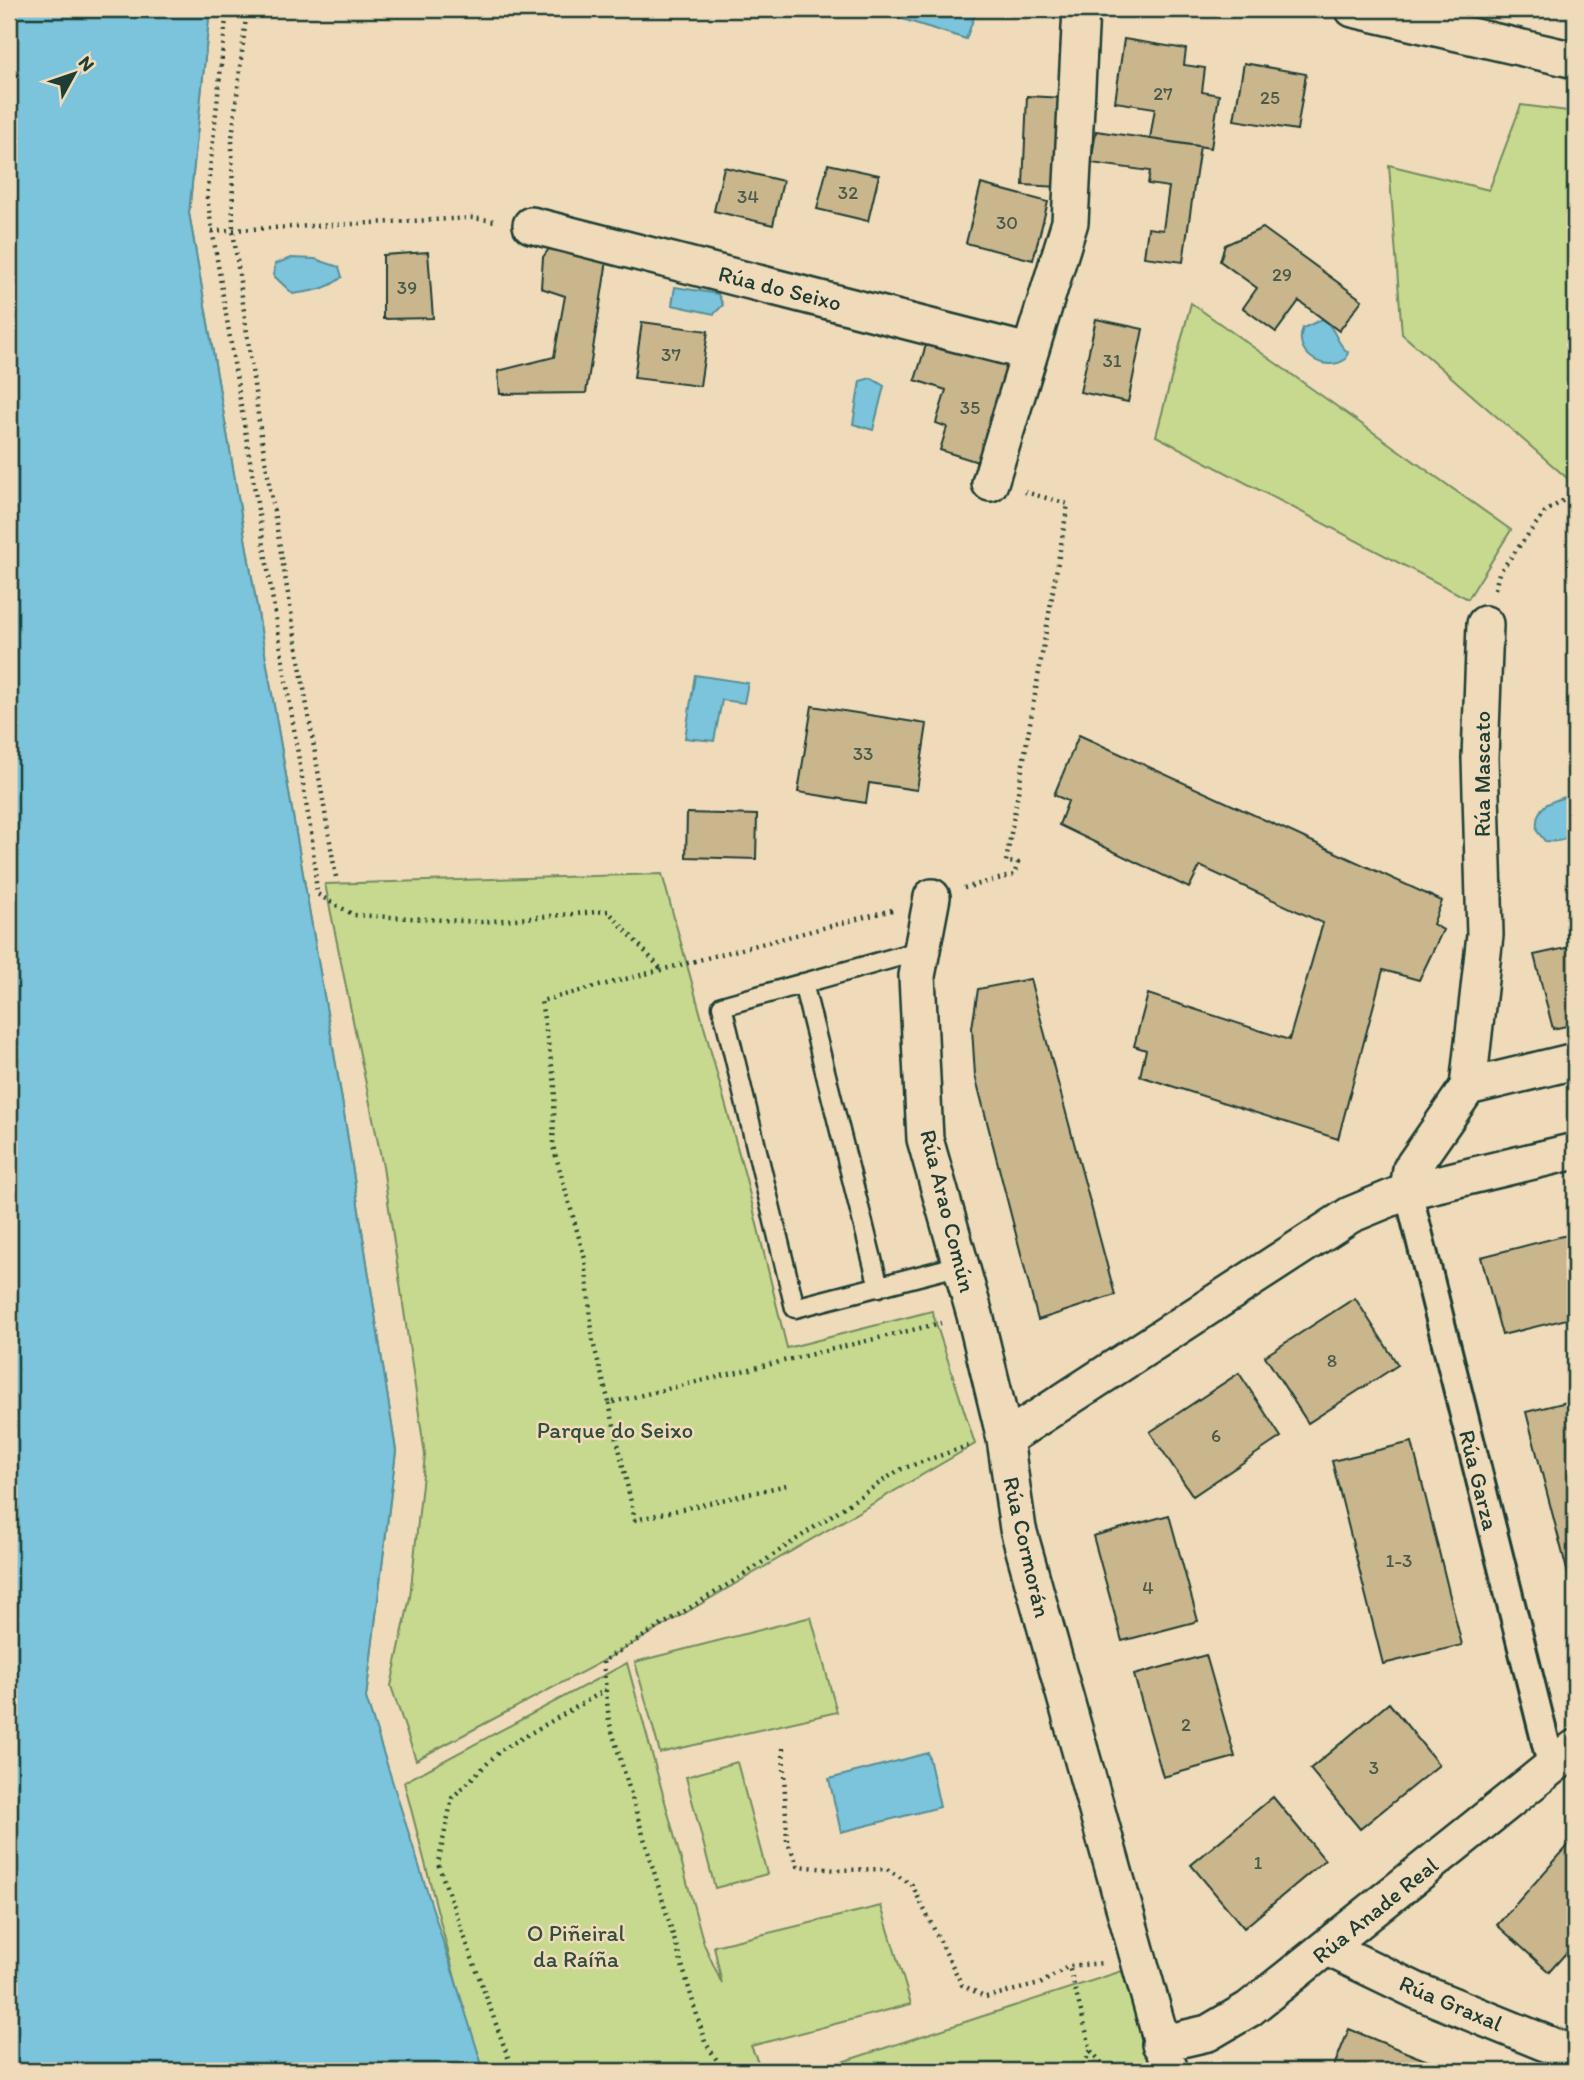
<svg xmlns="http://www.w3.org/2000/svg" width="1584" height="2080" viewBox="0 0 1584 2080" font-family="Itim,sans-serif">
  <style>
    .green { fill: #c6d98e; stroke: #728b61; stroke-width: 2 }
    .water { fill: #7bc4db; stroke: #568e98; stroke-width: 2 }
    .building { fill: #cab68d; stroke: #1f3d34; stroke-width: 2 }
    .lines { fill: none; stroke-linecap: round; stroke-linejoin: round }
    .service-casing { stroke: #1f3d34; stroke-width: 23 }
    .pedestrian-casing { stroke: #1f3d34; stroke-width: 32 }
    .minor-casing { stroke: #1f3d34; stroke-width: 40 }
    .path { stroke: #1f3d34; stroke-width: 4.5; stroke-dasharray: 2 5; stroke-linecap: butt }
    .service { stroke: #efdbb9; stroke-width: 18 }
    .pedestrian { stroke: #efdbb9; stroke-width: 26 }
    .minor { stroke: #efdbb9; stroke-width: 35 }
    .labels { text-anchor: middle; stroke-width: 5; stroke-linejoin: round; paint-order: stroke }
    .number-label { font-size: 19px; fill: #4a5b4a }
    .street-label { font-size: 23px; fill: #1f3d34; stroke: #efdbb9 }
    .park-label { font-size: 23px; fill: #304d3d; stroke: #efdbb9 }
  </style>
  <rect width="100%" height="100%" fill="#efdbb9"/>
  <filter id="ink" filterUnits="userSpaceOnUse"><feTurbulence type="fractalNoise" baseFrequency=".0143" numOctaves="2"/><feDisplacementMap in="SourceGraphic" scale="14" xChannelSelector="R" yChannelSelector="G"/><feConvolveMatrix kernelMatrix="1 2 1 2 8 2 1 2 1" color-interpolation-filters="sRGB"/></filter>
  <g filter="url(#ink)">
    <path class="green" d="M9 9H210L189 213 341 1094 396 1451 366 1698 470 2036 404 1782 627 1663 704 1944 722 1984 714 1946 881 1906 911 2004 751 2046 762 2071H269Z
      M1521 105 1575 112V485L1402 334 1389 165 1489 190Z
      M1191 303 1511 530 1468 599 1156 436Z
      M662 874 746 1179 787 1348 932 1311 975 1444 603 1661 416 1760 391 1686 410 1597 425 1455 383 1167 325 884Z
      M811 1617 837 1712 660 1753 635 1662Z
      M737 1762 767 1874 715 1888 686 1777Z
      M1122 1971 1154 2071H814Z"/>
    <path class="water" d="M9 9H210L189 213 341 1094 396 1451 366 1698 484 2071H9Z
      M898 9H977L966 39 896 17Z
      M291 258 315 259 339 267 342 277C327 290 312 291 293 294L274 276 275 264Z
      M675 287 718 294 723 305 714 314 672 305Z
      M1323 319C1337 329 1335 343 1348 352L1346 359C1325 374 1292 353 1303 328Z
      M871 378 884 386 873 430 853 424 860 381Z
      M695 675 748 683 744 703 722 700 714 741 685 738Z
      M1575 794C1575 820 1579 845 1545 841L1537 831C1534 803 1552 801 1575 794Z
      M928 1753 940 1807 841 1832 829 1779Z"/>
    <path class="building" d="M1124 39 1186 49 1184 65 1205 68 1202 92 1219 95 1211 148 1150 139 1155 108 1115 102Z
      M1244 63 1306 74 1297 130 1234 120Z
      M1027 96 1064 98 1060 187 1023 185Z
      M1096 131 1200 146 1183 262 1144 257 1148 228 1163 230 1169 187 1148 184 1150 171 1091 163Z
      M828 164 879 175 868 221 817 209Z
      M724 167 783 181 773 225 714 211Z
      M981 184 1048 202 1033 260 966 243Z
      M1263 228 1362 300 1339 331 1299 301 1276 332 1243 308 1257 288 1220 261 1225 245Z
      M554 242 608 254 586 393 500 394 498 371 554 357 565 296 541 288 543 257Z
      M428 252 433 318 383 319V255Z
      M1096 319 1143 329 1128 402 1080 392Z
      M642 322 708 331 700 386 634 378Z
      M931 329 1014 355 981 463 940 450 947 427 936 423 946 390 915 380Z
      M812 706 927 724 917 790 869 783 866 803 798 792Z
      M1079 735 1442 901 1433 924 1443 930 1419 980 1383 970 1338 1139 1140 1076 1146 1050 1134 1046 1148 994 1289 1040 1323 923 1200 866 1189 888 1059 825 1068 801 1054 795Z
      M687 813 757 815 756 859 686 857Z
      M1575 946V1024L1553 1029 1534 955Z
      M1030 979 1115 1295 1038 1320 975 1075 972 1028 978 989Z
      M1575 1233V1317L1502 1335 1481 1257Z
      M1355 1298 1398 1365 1308 1423 1265 1356Z
      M1239 1373 1281 1437 1193 1496 1150 1432Z
      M1575 1400V1601L1526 1412Z
      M1412 1442 1462 1645 1383 1664 1332 1461Z
      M1169 1515 1198 1621 1122 1641 1093 1536Z
      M1206 1655 1235 1757 1163 1777 1134 1675Z
      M1389 1703 1439 1765 1360 1829 1310 1769Z
      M1273 1797 1325 1860 1244 1928 1191 1865Z
      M1575 1838V1943L1549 1972 1497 1925Z
      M1349 2029 1415 2056 1454 2071H1332Z"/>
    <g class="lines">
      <defs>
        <path id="service" d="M922 950 722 1006 795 1308 961 1265
          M803 983 879 1287"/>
        <path id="pedestrian" d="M1408 1191 1552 1768"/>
        <path id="minor" d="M1353 9 1575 60
          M531 225 1028 352
          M990 483 1070 222 1081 9
          M932 897 917 976 925 1139 975 1315 1005 1439 1018 1529 1170 2071
          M1468 1087 1485 935 1480 758 1485 624
          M1408 1191 1411 1169 1468 1087 1575 1061
          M1005 1439 1350 1215 1408 1191 1575 1151
          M1328 1948 1417 1991 1575 2055
          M1160 2044 1208 2033 1249 2009 1575 1748"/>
      </defs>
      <use href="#service" class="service-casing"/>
      <use href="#pedestrian" class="pedestrian-casing"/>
      <use href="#minor" class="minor-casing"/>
      <path class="path" d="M227 9 207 198 312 839 317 894 354 915 481 922 608 911 662 970
        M247 9 232 138 233 230 260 429 336 877
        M212 231 472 218 496 221
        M1495 589 1499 573 1545 512 1575 493
        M964 888 1014 875 1018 863 1006 862 1068 504 1025 492
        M892 910 541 1001 555 1084 553 1146 585 1259 593 1342 609 1403 941 1323
        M609 1403 635 1520 791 1484
        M783 1748 787 1841 798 1866 837 1870 887 1869 912 1885 962 1985 986 1997 1040 1984 1069 1966
        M1091 2051 1109 2071
        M513 2071 438 1864 452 1798 501 1750 606 1690
        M724 2071 705 2042 609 1721 603 1661 745 1574 899 1470 970 1445
        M1080 2071 1091 2050 1069 1966 1104 1963"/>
      <use href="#service" class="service"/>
      <use href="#pedestrian" class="pedestrian"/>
      <use href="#minor" class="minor"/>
    </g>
  </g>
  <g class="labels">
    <g class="number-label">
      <text x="1163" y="100">27</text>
      <text x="1270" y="104">25</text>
      <text x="848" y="199">32</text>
      <text x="748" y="203">34</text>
      <text x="1007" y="229">30</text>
      <text x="1282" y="281">29</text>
      <text x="407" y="294">39</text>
      <text x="671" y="361">37</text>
      <text x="1112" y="367">31</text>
      <text x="970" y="414">35</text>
      <text x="863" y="760">33</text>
      <text x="1332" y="1367">8</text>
      <text x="1216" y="1442">6</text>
      <text x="1399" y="1567">1-3</text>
      <text x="1148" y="1594">4</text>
      <text x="1186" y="1731">2</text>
      <text x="1374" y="1774">3</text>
      <text x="1258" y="1869">1</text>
    </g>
    <g class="street-label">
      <text transform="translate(780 288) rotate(14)" y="8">Rúa do Seixo</text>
      <text transform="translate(1482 774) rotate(-90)" y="8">Rúa Mascato</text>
      <text transform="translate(948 1211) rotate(76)" y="8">Rúa Arao Común</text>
      <text transform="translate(1479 1480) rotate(76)" y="8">Rúa Garza</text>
      <text transform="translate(1027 1547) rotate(77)" y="8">Rúa Cormorán</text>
      <text transform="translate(1375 1910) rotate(-39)" y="8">Rúa Anade Real</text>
      <text transform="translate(1451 2003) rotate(23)" y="8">Rúa Graxal</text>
    </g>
    <g class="park-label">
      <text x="615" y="1438">Parque do Seixo</text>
      <text x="576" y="1941">O Piñeiral<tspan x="576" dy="26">da Raíña</tspan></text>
    </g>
  </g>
  <rect width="1584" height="2080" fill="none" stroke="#efdbb9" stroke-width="35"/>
  <rect x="18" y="18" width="1549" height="2045" fill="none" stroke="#1f3d34" stroke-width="2.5" filter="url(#ink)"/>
  <g transform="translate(74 74) rotate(50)" stroke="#efdbb9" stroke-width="5" paint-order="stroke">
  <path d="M0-5L12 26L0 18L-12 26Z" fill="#1f3d34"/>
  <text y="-10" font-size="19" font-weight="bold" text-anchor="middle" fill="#1f3d34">N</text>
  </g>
</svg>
